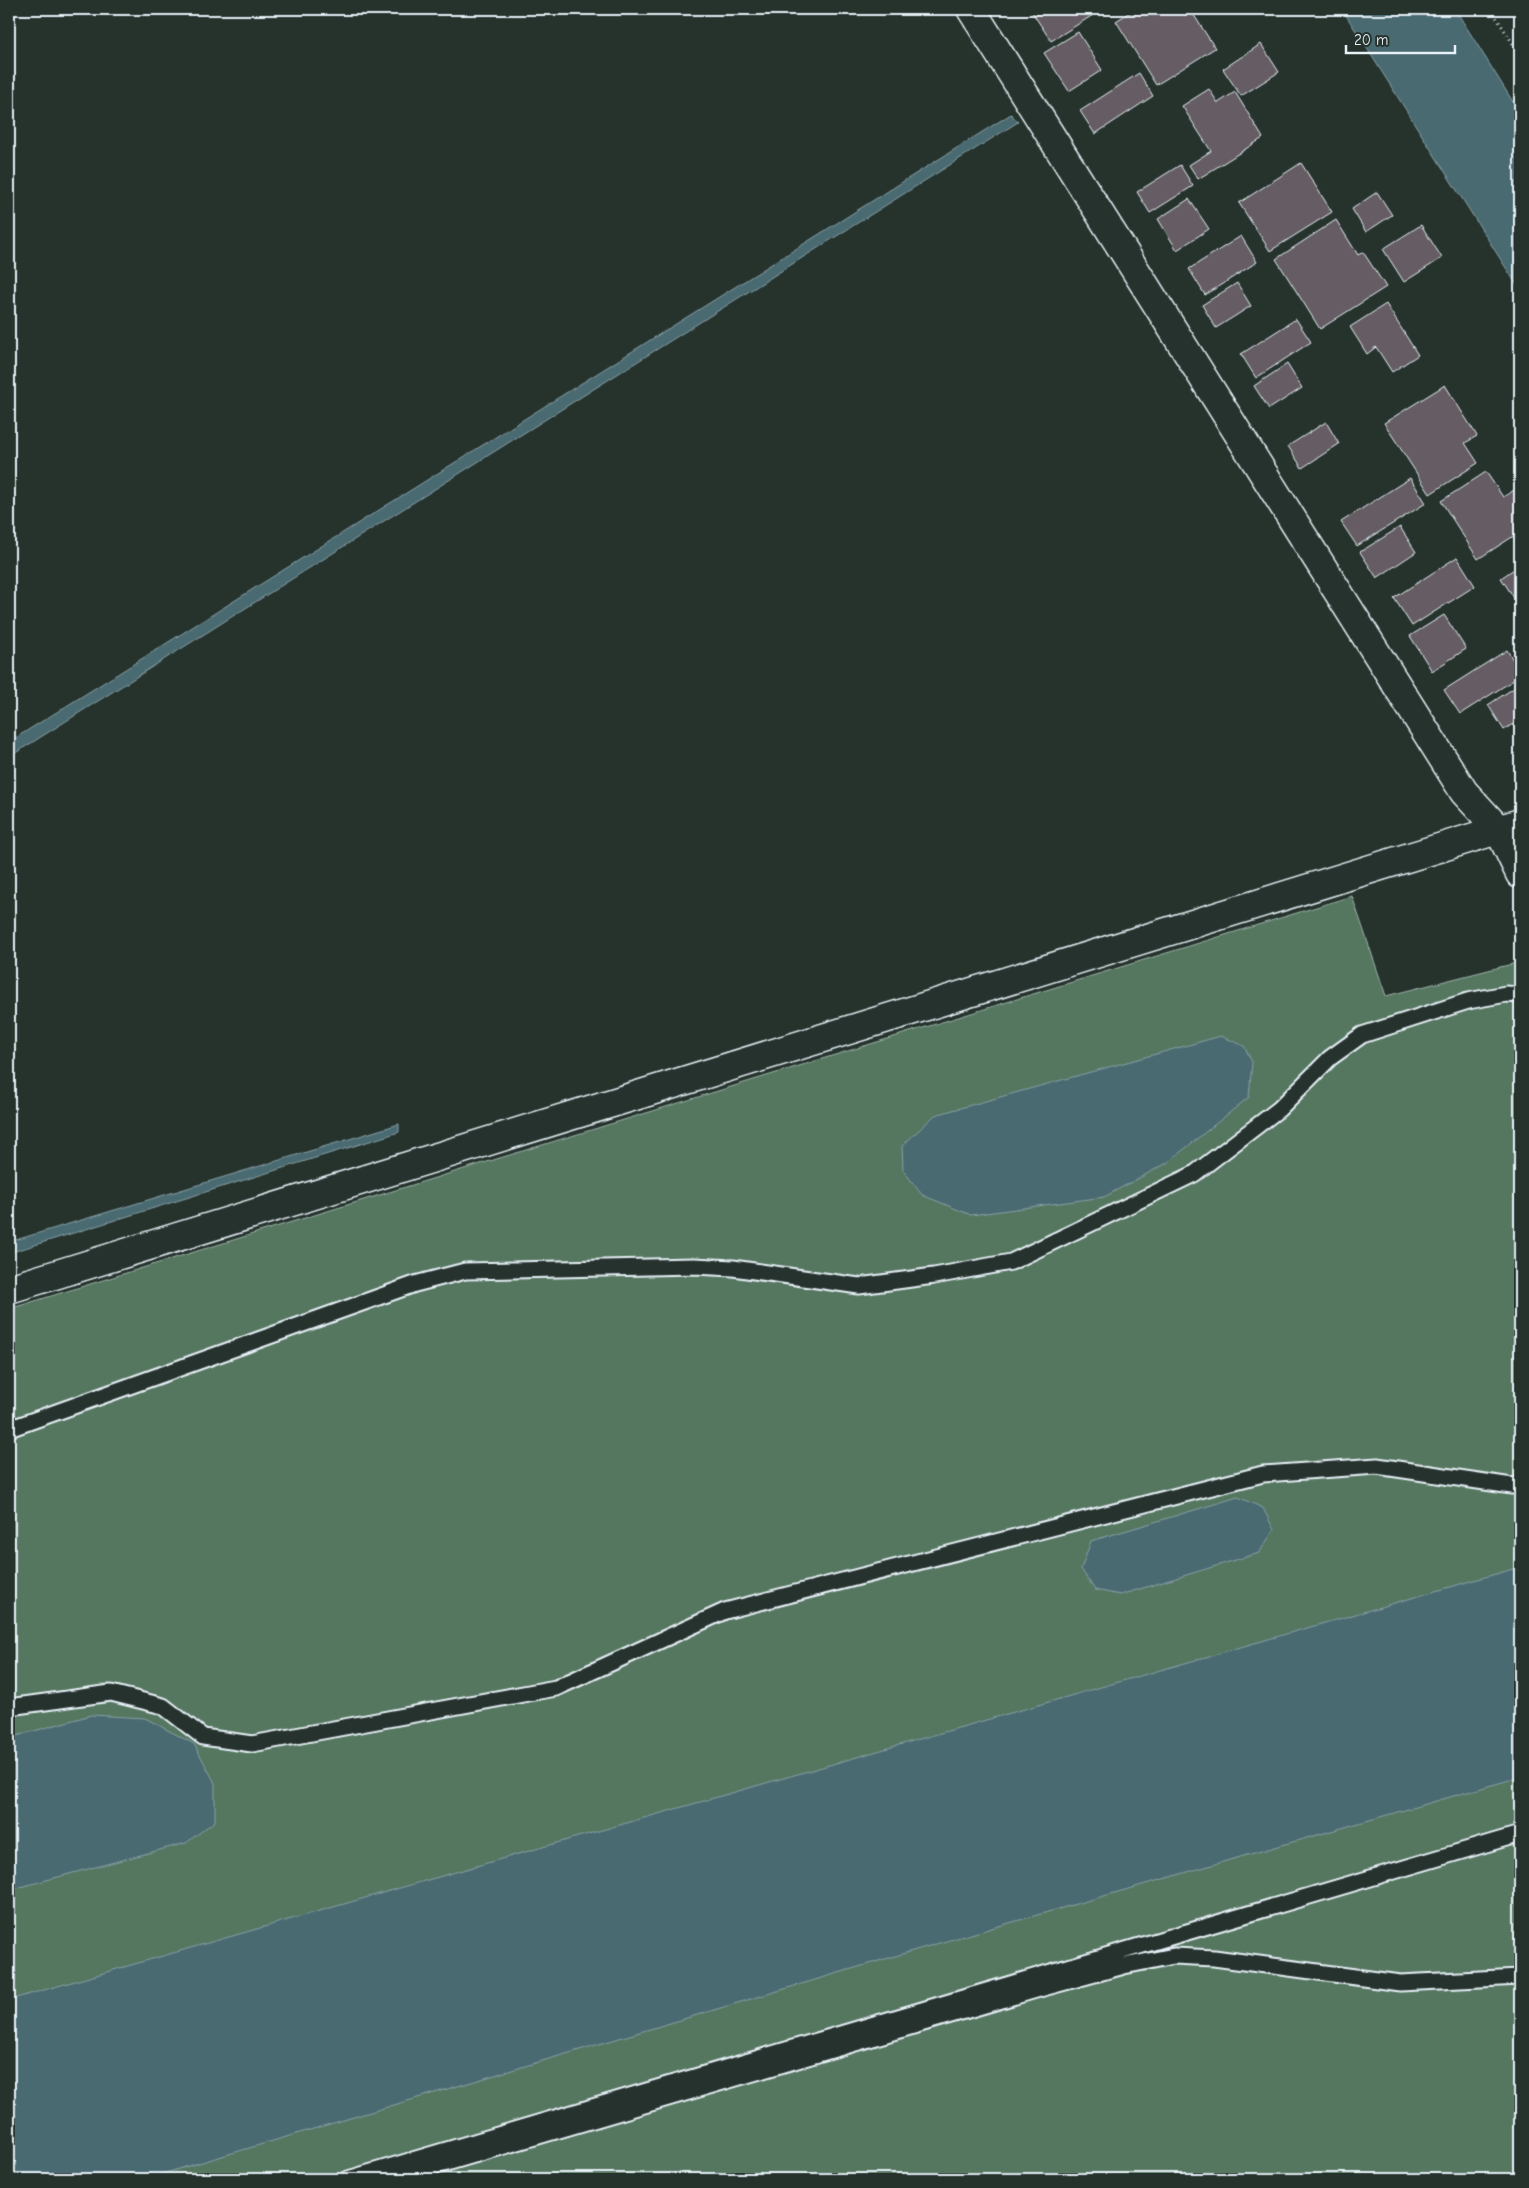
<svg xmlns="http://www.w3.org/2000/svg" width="1529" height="2188" viewBox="0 0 1529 2188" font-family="'Comic Neue',sans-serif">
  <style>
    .green { fill: #54765f; stroke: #9eb4ac }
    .water { fill: #4a6a71; stroke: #89a0a7 }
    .building { fill: #655d64; stroke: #e8f1f8 }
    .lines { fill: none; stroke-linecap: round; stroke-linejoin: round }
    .lane-casing { stroke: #e8f1f8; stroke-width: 19 }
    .secondary-casing { stroke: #e8f1f8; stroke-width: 31 }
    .path { stroke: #e8f1f8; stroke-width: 3; stroke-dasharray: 1 4; stroke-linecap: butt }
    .lane { stroke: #26332d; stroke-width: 15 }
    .secondary { stroke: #26332d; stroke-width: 28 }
  </style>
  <rect width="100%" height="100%" fill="#26332d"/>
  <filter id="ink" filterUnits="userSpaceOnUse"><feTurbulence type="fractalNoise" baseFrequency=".02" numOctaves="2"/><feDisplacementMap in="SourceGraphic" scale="10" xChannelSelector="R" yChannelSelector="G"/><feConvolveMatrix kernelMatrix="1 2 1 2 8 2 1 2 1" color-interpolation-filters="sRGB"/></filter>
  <g filter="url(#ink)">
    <path class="green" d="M1352 896 1386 996 1520 962V2179H9V1309Z"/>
    <path class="water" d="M1342 9H1455L1520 113V290Z
      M1011 114 1018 122 9 757V742Z
      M1221 1036 1244 1046 1252 1062 1249 1097 1167 1163 1104 1197 971 1215 922 1195 903 1170 902 1146 935 1115Z
      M399 1124V1132L9 1253V1242Z
      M1238 1497 1263 1508 1274 1530 1259 1553 1120 1595 1095 1590 1081 1569 1091 1541Z
      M1520 1567V1777L936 1944 145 2179H9V2000Z
      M91 1715 145 1718 194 1744 215 1783V1821L186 1843 9 1890V1738Z"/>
    <path class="building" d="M1030 9H1090L1093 15 1051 41Z
      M1135 9H1190L1215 48 1156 85 1116 21Z
      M1078 32 1102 70 1069 91 1044 53Z
      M1261 44 1279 72 1241 96 1223 69Z
      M1139 73 1153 96 1095 134 1080 111Z
      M1209 89 1218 103 1235 92 1263 138 1198 179 1189 165 1211 151 1182 106Z
      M1301 163 1332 212 1270 251 1239 203Z
      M1180 165 1193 186 1150 213 1137 192Z
      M1377 192 1392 215 1366 232 1352 209Z
      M1189 199 1209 229 1177 250 1158 219Z
      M1336 220 1358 255 1363 252 1386 287 1320 329 1276 259Z
      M1421 225 1442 258 1404 282 1383 249Z
      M1241 236 1257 262 1205 295 1189 269Z
      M1237 283 1251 306 1216 328 1202 305Z
      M1386 304 1418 355 1392 372 1376 347 1367 354 1350 327Z
      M1296 319 1311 342 1256 378 1241 354Z
      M1287 364 1302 388 1269 409 1254 386Z
      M1445 385 1477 436 1465 443 1478 463 1430 494 1384 423Z
      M1326 422 1339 444 1302 468 1288 446Z
      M1486 472 1503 497 1516 489 1520 496V532L1478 559 1441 501Z
      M1410 478 1426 503 1357 546 1341 522Z
      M1400 527 1416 552 1377 578 1360 552Z
      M1457 557 1475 586 1412 626 1394 598Z
      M1520 565V607L1501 578Z
      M1444 615 1466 649 1432 671 1410 636Z
      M1507 650 1520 671V676L1460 714 1444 690Z
      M1520 684V719L1504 730 1488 705Z"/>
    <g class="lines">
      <defs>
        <path id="lane" d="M9 1429 415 1284 465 1271 694 1266 733 1268 859 1286 934 1276 1011 1262 1194 1174 1279 1109 1330 1058 1362 1035 1468 1001 1506 994 1520 995
          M9 1707 111 1693 163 1706 203 1737 252 1744 556 1688 725 1611 1263 1474 1377 1466 1512 1486 1520 1484
          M348 2179 1520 1834
          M392 2179 1036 1990 1124 1966 1174 1956 1214 1958 1400 1983 1520 1977"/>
        <path id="secondary" d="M971 9 1464 792 1499 830 1520 874
          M9 1289 1520 823"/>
      </defs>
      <use href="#lane" class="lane-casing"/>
      <use href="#secondary" class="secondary-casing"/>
      <path class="path" d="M1491 9 1520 55"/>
      <use href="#lane" class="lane"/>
      <use href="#secondary" class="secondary"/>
    </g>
  </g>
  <rect width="1529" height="2188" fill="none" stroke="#26332d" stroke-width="30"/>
  <rect x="15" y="15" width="1499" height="2158" fill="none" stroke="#e8f1f8" stroke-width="2" filter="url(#ink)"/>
  <path d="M1346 45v8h109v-8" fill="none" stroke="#e8f1f8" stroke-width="2.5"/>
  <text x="1354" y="45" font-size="15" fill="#e8f1f8" stroke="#26332d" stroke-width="4" paint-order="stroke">20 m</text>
</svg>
